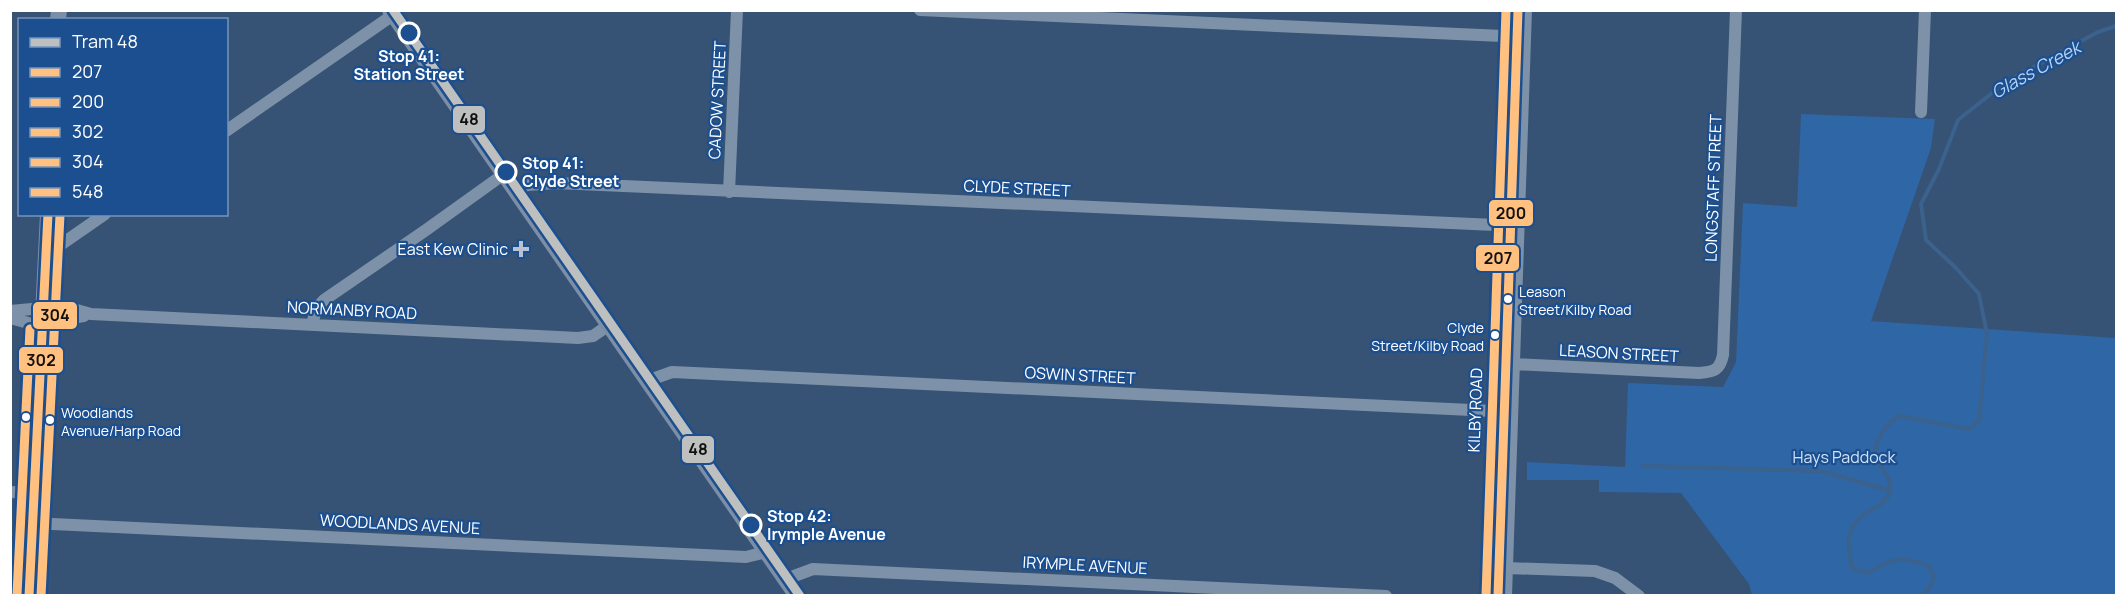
<svg xmlns="http://www.w3.org/2000/svg" width="2127" height="606" viewBox="0 0 2127 606" font-family="Manrope,sans-serif">
  <style>
    .green { fill: #2f66a5 }
    .lines { fill: none; stroke-linecap: round; stroke-linejoin: round }
    .stream { stroke: #3b618d; stroke-width: 4 }
    .minor { stroke: #7d92a8; stroke-width: 12 }
    .major { stroke: #7d8ea7; stroke-width: 16 }
    .bus-1-casing { stroke: #1b4f8f; stroke-width: 14 }
    .bus-2-casing { stroke: #1b4f8f; stroke-width: 14 }
    .bus-3-casing { stroke: #1b4f8f; stroke-width: 14 }
    .bus-4-casing { stroke: #1b4f8f; stroke-width: 14 }
    .bus-5-casing { stroke: #1b4f8f; stroke-width: 14 }
    .bus-1 { stroke: #ffc080; stroke-width: 9 }
    .bus-2 { stroke: #ffc080; stroke-width: 9 }
    .bus-3 { stroke: #ffc080; stroke-width: 9 }
    .bus-4 { stroke: #ffc080; stroke-width: 9 }
    .bus-5 { stroke: #ffc080; stroke-width: 9 }
    .tram-1-casing { stroke: #1b4f8f; stroke-width: 14 }
    .tram-1 { stroke: #bec0c0; stroke-width: 9 }
    .stop-dot { fill: #1b4f8f; stroke: #fff; stroke-width: 3 }
    .poi-dot { fill: #b9c2ce; stroke: #1b4f8f; stroke-width: 2 }
    .bus-dot { fill: #fff; stroke: #1b4f8f; stroke-width: 2 }
    .labels { text-anchor: middle; stroke-width: 4.5; stroke-linejoin: round; paint-order: stroke }
    .bus-label { font-size: 14px; fill: #fff; stroke: #1b4f8f; text-anchor: start }
    .stop-label { font-size: 16px; font-weight: bold; fill: #fff; stroke: #1b4f8f; text-anchor: start }
    .street-label { font-size: 16px; fill: #fff; stroke: #1b4f8f }
    .poi-label { font-size: 16px; fill: #fff; stroke: #1b4f8f; text-anchor: end }
    .park-label { font-size: 16px; fill: #cfe3fa; stroke: #1b4f8f }
    .water-label { font-size: 18px; font-style: italic; fill: #b5d3f5; stroke: #1b4f8f }
    .line-badge { stroke: #1b4f8f; stroke-width: 2 }
    .pale-badge-label { font-size: 16px; text-anchor: middle; font-weight: bold; fill: #111 }
  </style>
  <rect width="100%" height="100%" fill="#365274"/>
  <path class="green" d="M1801 114 1935 119 1931 148 1871 321 2116 338V595H1752L1749 584 1681 493 1599 492V480H1527V462L1625 467 1628 383 1723 387 1736 362 1743 203 1797 207Z"/>
  <g class="lines">
    <path class="stream" d="M1643 466 1821 471 1891 491
      M1921 596 1930 587 1934 577 1929 566C1900 556 1894 557 1868 573L1852 568C1848 546 1844 527 1866 513 1880 504 1882 506 1891 491L1889 479 1874 454C1878 436 1884 426 1899 416L1969 429 1979 421 1987 334 1979 294 1956 268 1926 240 1921 204 1939 169 1958 120 2006 82 2098 32 2116 26"/>
    <path class="minor" d="M920 10 1525 37
      M1921 112 1925 10
      M226 131 393 15
      M515 192 527 185 556 183 1518 226
      M729 192 737 10
      M46 255 105 214
      M44 293 59 305 91 314 578 338 593 336 609 325
      M10 311 43 308
      M10 318 32 324 42 330 65 319 84 316
      M312 325 316 309 324 300 426 230 504 174
      M1513 364 1699 373C1714 372 1720 370 1723 355L1736 10
      M647 381 672 372 1492 411 1512 416
      M10 492 34 493
      M32 523 746 557 766 552
      M1507 568 1595 571 1615 578 1639 596
      M786 579 813 569 1386 596
      M1486 596 1506 10
      M1506 596 1526 10"/>
    <path class="major" d="M390 10 797 596
      M58 20 59 10
      M29 596 48 214"/>
    <defs>
      <path id="bus-1" d="M1486 596 1506 10"/>
      <path id="bus-2" d="M1498 596 1518 10"/>
      <path id="bus-3" d="M29 596 48 214"/>
      <path id="bus-4" d="M41 596 60 215"/>
      <path id="bus-5" d="M17 595 30 329"/>
    </defs>
    <use href="#bus-1" class="bus-1-casing"/>
    <use href="#bus-2" class="bus-2-casing"/>
    <use href="#bus-3" class="bus-3-casing"/>
    <use href="#bus-4" class="bus-4-casing"/>
    <use href="#bus-5" class="bus-5-casing"/>
    <use href="#bus-1" class="bus-1"/>
    <use href="#bus-2" class="bus-2"/>
    <use href="#bus-3" class="bus-3"/>
    <use href="#bus-4" class="bus-4"/>
    <use href="#bus-5" class="bus-5"/>
    <defs>
      <path id="tram-1" d="M393 10 800 596"/>
    </defs>
    <use href="#tram-1" class="tram-1-casing"/>
    <use href="#tram-1" class="tram-1"/>
  </g>
  <g class="stop-dot">
    <circle cx="409" cy="33" r="10"/>
    <circle cx="506" cy="172" r="10"/>
    <circle cx="751" cy="525" r="10"/>
  </g>
  <path class="poi-dot" d="M518 240h6v6h6v6h-6v6h-6v-6h-6v-6h6z"/>
  <g class="bus-dot">
    <circle cx="1508" cy="299" r="5"/>
    <circle cx="1495" cy="335" r="5"/>
    <circle cx="26" cy="417" r="5"/>
    <circle cx="50" cy="420" r="5"/>
  </g>
  <g class="labels">
    <g class="bus-label">
      <text x="1519" y="297">Leason<tspan x="1519" dy="18">Street/Kilby Road</tspan></text>
      <text x="1484" y="333" text-anchor="end">Clyde<tspan x="1484" dy="18">Street/Kilby Road</tspan></text>
      <text x="61" y="418">Woodlands<tspan x="61" dy="18">Avenue/Harp Road</tspan></text>
    </g>
    <g class="stop-label">
      <text x="409" y="62" text-anchor="middle">Stop 41:<tspan x="409" dy="18">Station Street</tspan></text>
      <text x="522" y="169">Stop 41:<tspan x="522" dy="18">Clyde Street</tspan></text>
      <text x="767" y="522">Stop 42:<tspan x="767" dy="18">Irymple Avenue</tspan></text>
    </g>
    <g class="street-label">
      <text transform="translate(717 100) rotate(-87)" y="6">CADOW STREET</text>
      <text transform="translate(1017 188) rotate(3)" y="6">CLYDE STREET</text>
      <text transform="translate(1713 188) rotate(-88)" y="6">LONGSTAFF STREET</text>
      <text transform="translate(352 310) rotate(3)" y="6">NORMANBY ROAD</text>
      <text transform="translate(1619 353) rotate(3)" y="6">LEASON STREET</text>
      <text transform="translate(1080 375) rotate(3)" y="6">OSWIN STREET</text>
      <text transform="translate(1475 410) rotate(-88)" y="6">KILBY ROAD</text>
      <text transform="translate(400 524) rotate(3)" y="6">WOODLANDS AVENUE</text>
      <text transform="translate(1085 565) rotate(3)" y="6">IRYMPLE AVENUE</text>
    </g>
    <g class="poi-label">
      <text x="508" y="255">East Kew Clinic</text>
    </g>
    <g class="park-label">
      <text x="1844" y="463">Hays Paddock</text>
    </g>
    <g class="water-label">
      <text transform="translate(2036 70) rotate(-29)" y="6">Glass Creek</text>
    </g>
  </g>
  <g class="line-badge">
    <rect x="452" y="105" width="34" height="29" rx="6" fill="#bec0c0"/>
    <rect x="1488" y="199" width="46" height="28" rx="6" fill="#ffc080"/>
    <rect x="1475" y="244" width="45" height="28" rx="6" fill="#ffc080"/>
    <rect x="32" y="301" width="46" height="29" rx="6" fill="#ffc080"/>
    <rect x="18" y="346" width="46" height="28" rx="6" fill="#ffc080"/>
    <rect x="681" y="435" width="34" height="29" rx="6" fill="#bec0c0"/>
  </g>
  <g class="pale-badge-label">
    <text x="469" y="125">48</text>
    <text x="1511" y="219">200</text>
    <text x="1498" y="264">207</text>
    <text x="55" y="321">304</text>
    <text x="41" y="366">302</text>
    <text x="698" y="455">48</text>
  </g>
  <rect width="2127" height="606" fill="none" stroke="#ffffff" stroke-width="24"/>
  <rect x="18" y="18" width="210" height="198" fill="#1b4f8f" stroke="#7695bc" stroke-width="1.5"/>
  <rect x="30" y="38" width="30" height="9" fill="#bec0c0" stroke="#7695bc" stroke-width="1.5"/>
  <text x="72" y="48" font-size="18" fill="#ffffff">Tram 48</text>
  <rect x="30" y="68" width="30" height="9" fill="#ffc080" stroke="#7695bc" stroke-width="1.5"/>
  <text x="72" y="78" font-size="18" fill="#ffffff">207</text>
  <rect x="30" y="98" width="30" height="9" fill="#ffc080" stroke="#7695bc" stroke-width="1.5"/>
  <text x="72" y="108" font-size="18" fill="#ffffff">200</text>
  <rect x="30" y="128" width="30" height="9" fill="#ffc080" stroke="#7695bc" stroke-width="1.5"/>
  <text x="72" y="138" font-size="18" fill="#ffffff">302</text>
  <rect x="30" y="158" width="30" height="9" fill="#ffc080" stroke="#7695bc" stroke-width="1.5"/>
  <text x="72" y="168" font-size="18" fill="#ffffff">304</text>
  <rect x="30" y="188" width="30" height="9" fill="#ffc080" stroke="#7695bc" stroke-width="1.5"/>
  <text x="72" y="198" font-size="18" fill="#ffffff">548</text>
</svg>
